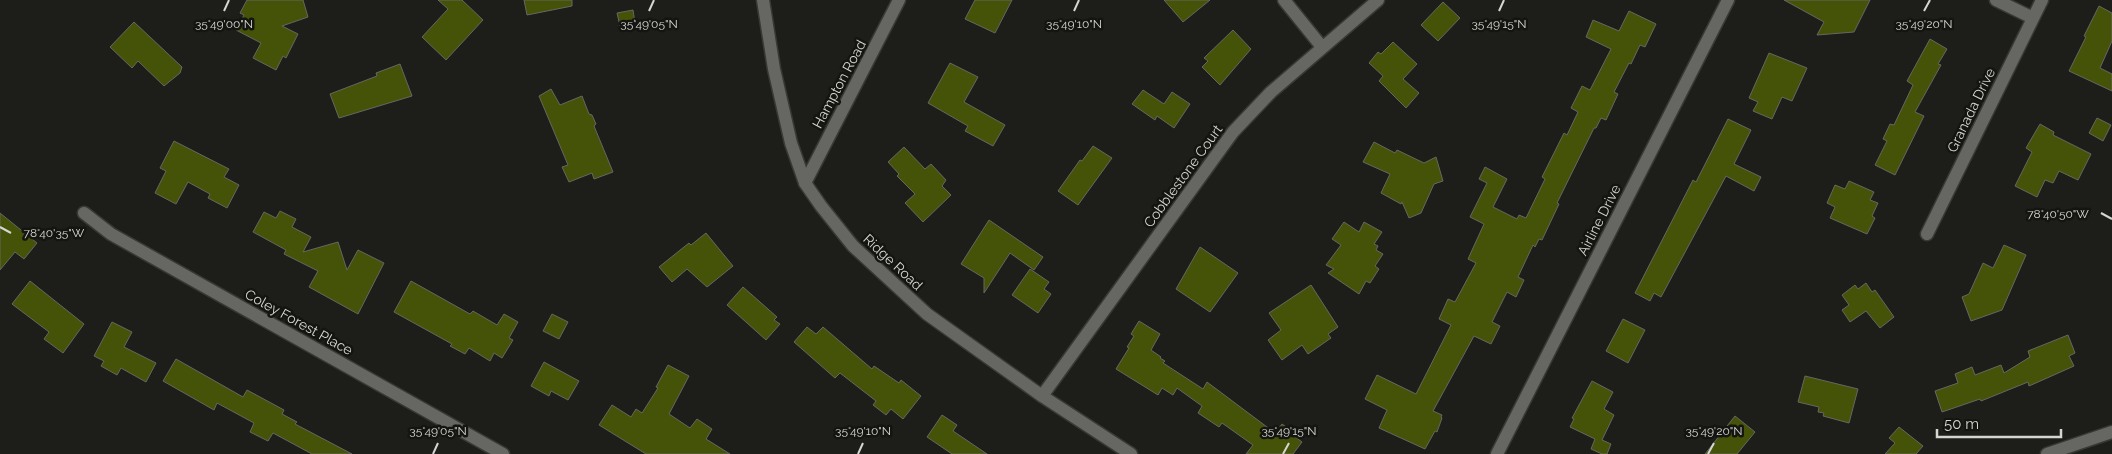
<svg xmlns="http://www.w3.org/2000/svg" width="2112" height="454" viewBox="0 0 2112 454" font-family="Raleway,sans-serif">
  <style>
    .building { fill: #455308; stroke: #666762 }
    .lines { fill: none; stroke-linecap: round; stroke-linejoin: round }
    .street-casing { stroke: #383936; stroke-width: 15 }
    .secondary-casing { stroke: #383936; stroke-width: 15 }
    .street { stroke: #666762; stroke-width: 12 }
    .secondary { stroke: #666762; stroke-width: 12 }
    .ticks { fill: none; stroke: #d5d6d3; stroke-width: 2 }
    .labels { text-anchor: middle; stroke-width: 5; stroke-linejoin: round; paint-order: stroke }
    .street-label { font-size: 14px; fill: #d5d6d3; stroke: #141511 }
    .ticks-label { font-size: 12px; text-anchor: middle; fill: #d5d6d3; stroke: #141511; stroke-width: 5; stroke-linejoin: round; paint-order: stroke }
  </style>
  <rect width="100%" height="100%" fill="#1d1e1a"/>
  <path class="building" d="M247 0H303L308 17 282 26 298 34 286 58 283 56 276 70 253 58 261 43 236 30 244 15 240 13Z
    M438 0H462L483 20 446 60 422 37 448 9Z
    M524 0H572V6L527 15Z
    M975 0H1012L995 33 965 19Z
    M1164 0H1210L1183 22Z
    M1784 0H1870L1854 32 1817 35 1824 22Z
    M1443 2 1460 18 1438 41 1421 25Z
    M2099 6 2112 13V41L2100 68 2112 74V91L2069 71 2086 37 2084 36Z
    M633 10 635 23 620 26 617 13Z
    M1629 11 1656 24 1645 47 1640 45 1631 64 1629 63 1614 92 1618 94 1606 120 1601 118 1596 128H1594L1557 203 1559 204 1542 240 1539 239 1535 247 1533 245 1518 277 1524 280 1516 297 1507 292 1492 322 1500 326 1491 344 1474 336 1433 411 1442 415 1441 417 1442 418 1437 432 1435 431 1425 449 1379 428 1387 410 1365 399 1377 375 1416 394 1451 325 1439 319 1448 299 1455 302 1476 263 1468 259 1484 224 1470 217 1487 183 1479 179 1485 167 1507 179 1493 207 1517 219 1519 215 1526 218 1545 179 1542 177 1564 133 1567 135 1578 112 1571 108 1582 86 1590 90 1611 49 1586 37 1593 20 1619 31Z
    M134 22 182 67 180 73 164 86 138 61 132 68 110 47Z
    M1233 30 1251 49 1220 85 1202 67 1208 61 1204 58Z
    M1930 39 1947 49 1938 64 1941 65 1915 112 1924 116 1895 175 1875 165 1887 141 1883 139 1890 124 1894 125 1913 85 1907 81Z
    M1393 42 1417 64 1403 79 1419 93 1406 108 1379 81 1383 76 1369 63 1378 52 1381 54Z
    M1769 53 1807 68 1792 101 1782 97 1772 119 1753 111 1758 102 1749 98Z
    M950 63 978 77 964 102 1005 125 993 146 965 131 968 126 928 103Z
    M400 64 412 96 339 118 330 94 377 76 376 73Z
    M551 89 560 105 582 96 589 114 592 115 596 124 594 126 613 172 594 179 592 173 569 182 562 167 568 165 539 96Z
    M1143 90 1164 104 1172 92 1190 104 1174 128 1157 116 1155 120 1132 104Z
    M2097 118 2111 125 2103 141 2089 133Z
    M1728 119 1751 130 1734 164 1761 177 1754 191 1726 176 1661 297 1654 293 1650 301 1635 293 1693 180 1696 182Z
    M2040 124 2054 132 2053 135 2091 154 2078 180 2059 171 2053 183 2045 180 2037 197 2015 186 2032 152 2026 148Z
    M174 141 229 169 224 177 239 185 227 208 208 198 210 194 188 182 176 204 155 193 166 171 160 168Z
    M1374 142 1395 153 1397 150 1424 163 1436 157 1443 181 1434 184 1421 213 1409 218 1402 202 1401 204 1381 193 1390 174 1363 162Z
    M1093 146 1112 158 1078 205 1058 191 1080 160 1082 161Z
    M904 147 925 169 931 164 946 180 942 186 951 195 923 222 905 203 915 194 897 176 899 174 888 162Z
    M1849 181 1874 192 1870 200 1878 203 1872 216 1875 218 1867 234 1830 218 1835 207 1827 203 1835 185 1845 189Z
    M280 211 296 219 292 227 311 237 303 252 338 242 347 270 358 250 384 263 358 314 309 287 318 271 284 254 286 250 253 232 264 212 276 218Z
    M0 213 37 243 24 259 15 252 0 270Z
    M989 220 1043 257 1034 270 1010 253 984 293V278L961 264Z
    M1344 222 1359 232 1364 222 1382 232 1374 244 1378 246 1376 250 1383 254 1375 266 1379 269 1370 283 1366 281 1359 294 1328 273 1334 269 1326 265 1341 245 1332 239Z
    M706 233 733 266 707 287 687 269 672 282 659 267 689 243 691 245Z
    M2004 245 2026 255 2002 310 1971 321 1962 297 1969 294 1983 263 1993 268Z
    M1200 247 1238 273 1210 312 1176 289Z
    M1030 269 1049 282 1044 289 1051 294 1038 313 1012 295Z
    M30 281 84 324 63 353 44 339 49 332 12 304Z
    M411 281 470 314 473 311 497 325 504 314 518 322 509 338 513 340 502 358 494 353 490 361 469 348 465 354 450 346 452 344 394 312Z
    M1866 283 1872 292 1875 290 1894 317 1880 328 1866 311 1850 322 1842 310 1849 305 1842 295 1855 285 1858 289Z
    M1311 285 1338 327 1328 334 1331 338 1308 354 1302 345 1282 360 1268 340 1281 330 1269 313Z
    M743 287 777 317 774 320 780 324 766 340 727 305Z
    M552 314 568 322 559 339 543 331Z
    M1623 319 1645 330 1628 363 1606 351Z
    M1139 321 1160 334 1151 350 1161 357 1160 358 1165 361 1163 363 1203 389 1207 382 1275 433 1282 424 1296 434 1294 436 1302 442 1293 454H1246L1253 445 1222 423 1219 427 1198 413 1202 406 1177 388 1173 395 1162 388 1158 395 1116 369 1129 348 1127 347 1134 336 1131 334Z
    M112 322 132 332 124 347 156 363 146 382 121 368 117 375 101 366 104 361 94 356Z
    M807 327 816 334 823 327 872 369 874 366 899 383 901 380 921 396 903 419 891 409 886 415 873 405 876 401 840 373 835 378 794 342Z
    M2068 335 2075 353 2069 356 2074 366 2029 386 2028 382 1981 401 1980 399 1942 412 1935 391 1958 383 1955 374 1972 367 1975 375 2001 365 2004 373 2030 357 2028 351Z
    M176 359 243 397 247 390 284 410 282 414 297 422 295 424 352 454H312L273 433 268 441 250 432 254 423 217 403 214 410 163 381Z
    M544 362 579 381 568 400 551 391 549 396 531 386Z
    M668 365 689 376 669 414 690 428 697 419 712 429 706 439 730 454H646L599 425 612 405 631 417 636 409 642 413 658 388 656 387Z
    M1805 376 1858 389 1849 423 1823 416 1824 413 1818 412 1819 407 1798 402Z
    M1592 381 1613 392 1604 409 1614 415 1602 440 1611 444 1607 454H1602L1591 449 1595 439 1570 427 1574 419 1572 418Z
    M942 415 957 425 953 431 987 454H952L927 437Z
    M1735 416 1755 432 1737 454H1705Z
    M1899 427 1923 446 1916 454H1885L1895 443 1889 438Z"/>
  <g class="lines">
    <defs>
      <path id="street" d="M1284 0 1322 47
        M1996 0 2033 18
        M805 183 899 0
        M84 213 111 234 503 454
        M1927 234 2042 0
        M1042 396 1233 132 1271 92 1378 0
        M1497 454 1728 0
        M2047 454 2112 432"/>
      <path id="secondary" d="M763 0 774 69 791 143 805 183 821 206 853 246 927 314 1042 396 1131 454"/>
    </defs>
    <use href="#street" class="street-casing"/>
    <use href="#secondary" class="secondary-casing"/>
    <use href="#street" class="street"/>
    <use href="#secondary" class="secondary"/>
  </g>
  <path class="ticks" d="M224 11 229 0M649 11 654 0M1074 11 1079 0M1499 11 1504 0M1924 11 1930 0M2101 213 2112 219M0 227 11 233M433 454 438 443M858 454 863 443M1283 454 1289 443M1708 454 1714 443"/>
  <g class="labels">
    <g class="street-label">
      <text transform="translate(839 84) rotate(-62)" y="5">Hampton Road</text>
      <text transform="translate(1971 110) rotate(-64)" y="5">Granada Drive</text>
      <text transform="translate(1183 176) rotate(-54)" y="5">Cobblestone Court</text>
      <text transform="translate(1599 220) rotate(-63)" y="5">Airline Drive</text>
      <text transform="translate(893 262) rotate(43)" y="5">Ridge Road</text>
      <text transform="translate(299 322) rotate(29)" y="5">Coley Forest Place</text>
    </g>
  </g>
  <g class="ticks-label">
    <text x="224" y="28">35°49'00"N</text>
    <text x="649" y="28">35°49'05"N</text>
    <text x="1074" y="28">35°49'10"N</text>
    <text x="1499" y="28">35°49'15"N</text>
    <text x="1924" y="28">35°49'20"N</text>
    <text x="2058" y="218">78°40'50"W</text>
    <text x="54" y="237">78°40'35"W</text>
    <text x="438" y="435">35°49'05"N</text>
    <text x="863" y="435">35°49'10"N</text>
    <text x="1289" y="435">35°49'15"N</text>
    <text x="1714" y="435">35°49'20"N</text>
  </g>
  <path d="M1937 429v8h124v-8" fill="none" stroke="#d5d6d3" stroke-width="2.5"/>
  <text x="1944" y="429" font-size="15" fill="#d5d6d3" stroke="#141511" stroke-width="4" paint-order="stroke">50 m</text>
</svg>
